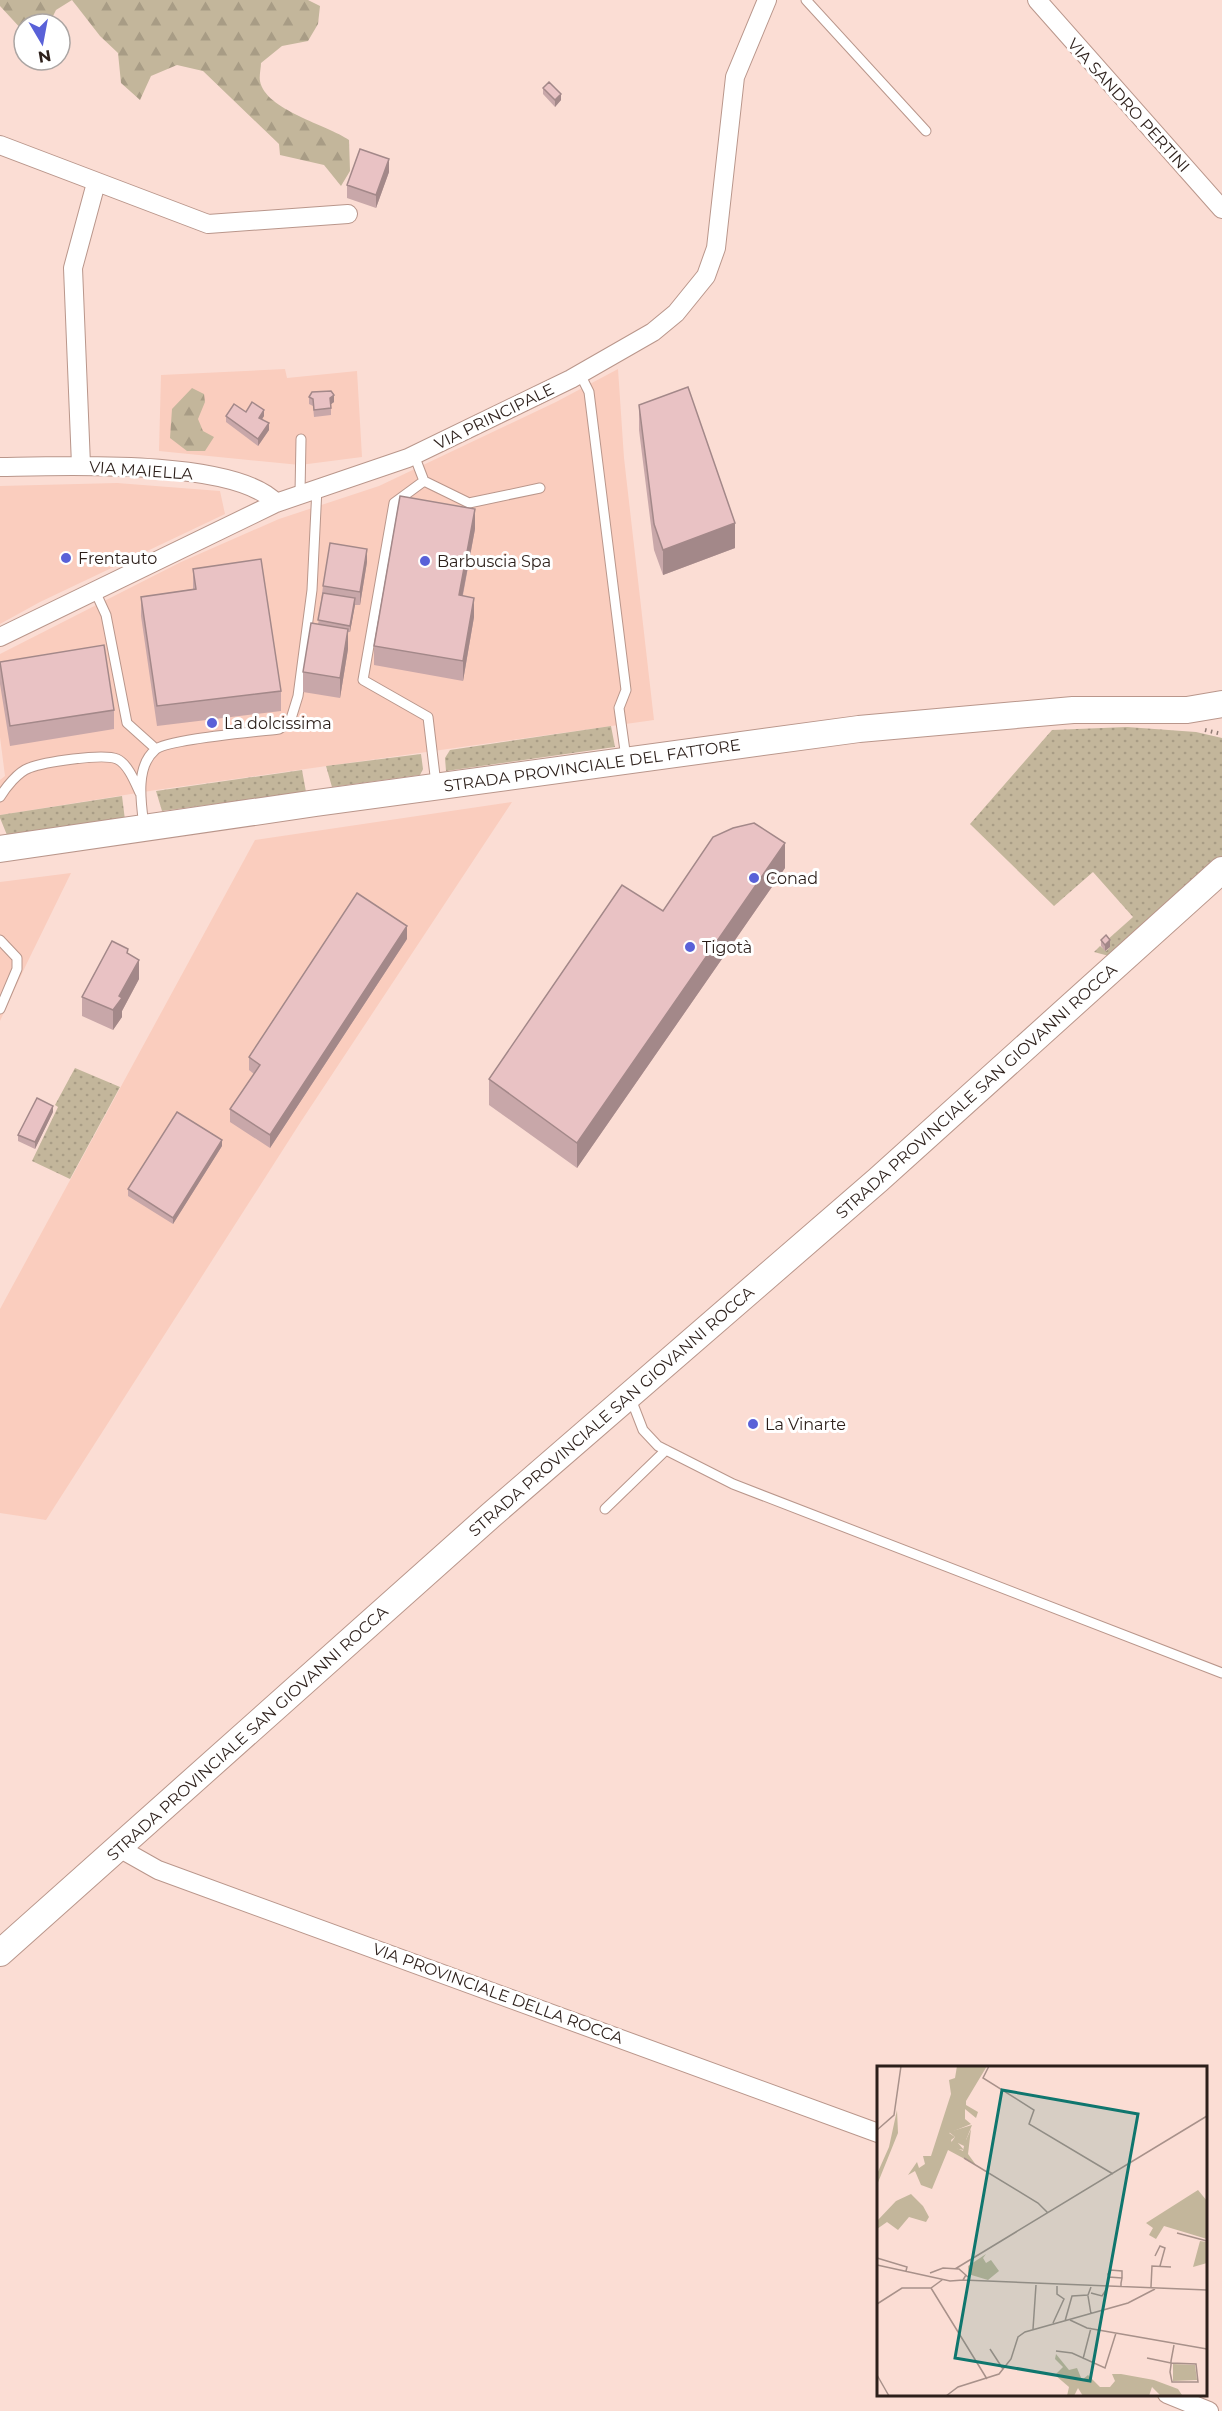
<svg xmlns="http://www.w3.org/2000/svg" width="1222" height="2411" viewBox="0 0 1222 2411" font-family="Montserrat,sans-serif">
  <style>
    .built { fill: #facdbe }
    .grass { fill: url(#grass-dots) }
    .forest { fill: url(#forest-firs) }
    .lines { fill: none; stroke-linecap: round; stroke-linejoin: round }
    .service-casing { stroke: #b9968b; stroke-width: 11 }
    .minor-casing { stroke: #b9968b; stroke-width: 20 }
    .secondary-casing { stroke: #b9968b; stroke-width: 28 }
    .path { stroke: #917b74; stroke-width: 4; stroke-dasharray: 1.5 4.5; stroke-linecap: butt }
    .service { stroke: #fff; stroke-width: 9 }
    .minor { stroke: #fff; stroke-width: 18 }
    .secondary { stroke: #fff; stroke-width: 26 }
    .wall { fill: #c8a7a9 }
    .shaded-wall { fill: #a38889 }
    .building { fill: #e9c2c4; stroke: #a38889; stroke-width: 1.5 }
    .poi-dot { fill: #5961d8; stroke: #fff; stroke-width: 2 }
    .labels { text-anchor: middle; stroke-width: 6; stroke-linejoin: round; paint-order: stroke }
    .street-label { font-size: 16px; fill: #2c1f1a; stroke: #fff }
    .poi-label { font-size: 16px; fill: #2c1f1a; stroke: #fff; text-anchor: start }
    .inset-road { fill: none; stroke: #a8918a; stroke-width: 1.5 }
    .view { fill: #0f766e; fill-opacity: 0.15; stroke: #0f766e; stroke-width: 3 }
    .inset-edge { fill: none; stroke: #2c1f1a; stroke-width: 3 }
  </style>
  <defs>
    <pattern id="grass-dots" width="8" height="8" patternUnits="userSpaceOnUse" patternTransform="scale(1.5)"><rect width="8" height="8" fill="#c3b69b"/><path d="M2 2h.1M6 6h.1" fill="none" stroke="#a89c85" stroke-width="1.8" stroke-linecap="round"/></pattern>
    <pattern id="forest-firs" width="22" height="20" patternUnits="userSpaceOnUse" patternTransform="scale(1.5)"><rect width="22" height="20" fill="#c3b69b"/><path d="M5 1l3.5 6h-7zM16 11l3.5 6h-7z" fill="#a89c85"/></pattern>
  </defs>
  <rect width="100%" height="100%" fill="#fbddd4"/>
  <path class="built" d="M285 369 287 378 357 371 362 457 300 465 159 451 161 375Z
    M618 369 624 458 654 720 156 790 0 815V780L5 776 0 737V654L181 562 279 519 379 486 556 402Z
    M117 483 220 491 225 514 40 602 0 624V486Z
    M512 802 300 1123 46 1520 0 1513V1309L255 840Z
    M71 873 26 965 0 1021V882Z"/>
  <path class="grass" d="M611 726 615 747 446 771 445 758 450 750Z
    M1127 727 1196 732 1222 738V856L1207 873 1109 956 1094 952 1100 946 1106 951 1110 947 1106 941 1133 917 1093 872 1054 906 970 824 1052 730Z
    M421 754 423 769 420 775 332 787 326 766Z
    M302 770 306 792 162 811 156 791Z
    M122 796 125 820 7 835 0 818V815Z
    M75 1068 120 1087 70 1179 32 1161 58 1107 55 1105Z"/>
  <path class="forest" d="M0 0H308L320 6 318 24 308 41 282 46 261 63C261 68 259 76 260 81 265 110 328 125 349 140L350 171 341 186 324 165 280 155 279 144 203 71 177 65 151 76 140 100 121 83 118 53 100 36 72 0 56 10 49 24H24V32L0 6Z
    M192 388 204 394 205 402 198 419 203 431 214 437 205 451H187L170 438 172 409Z"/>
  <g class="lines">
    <defs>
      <path id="service" d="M806 0 926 131
        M580 374 589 392 626 690 619 708 626 758
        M414 455 424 481 394 503 363 680 428 717 436 784
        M424 481 469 503 540 488
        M300 493 301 439
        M95 591 106 615 127 723 156 749
        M0 797C6 787 18 772 29 768 44 762 103 753 117 759 128 764 135 782 140 793
        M144 826C141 803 135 767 155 750 167 739 257 732 279 729L290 722 298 696 312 590 317 488
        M0 940 17 958V969L0 1009
        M631 1399 643 1430 658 1446 733 1484 1222 1673
        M605 1509 666 1450"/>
      <path id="minor" d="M1037 0 1222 209
        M0 145 208 224 348 214
        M81 465 73 268 96 183
        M0 467C60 466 235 458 276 503
        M0 637 276 503 408 458 571 379 653 332 676 313 706 276 716 248 735 77 767 0
        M119 1848 158 1870 878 2133
        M1167 2394 1209 2411"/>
      <path id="secondary" d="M0 849 316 803 859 729 1073 710H1187L1222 704
        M0 1953 490 1516 878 1180 1222 870"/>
    </defs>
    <use href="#service" class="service-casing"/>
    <use href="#minor" class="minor-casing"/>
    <use href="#secondary" class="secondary-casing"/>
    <path class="path" d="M1205 730 1222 734"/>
    <use href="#service" class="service"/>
    <use href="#minor" class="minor"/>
    <use href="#secondary" class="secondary"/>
  </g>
  <path class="wall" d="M543 88 561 100 555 107 543 94Z
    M389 172 376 208 347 198V185Z
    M309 397 334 402 331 404V415L314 417 313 406 309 404Z
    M639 405 735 548 663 575 654 550 639 430Z
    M246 412 264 416 262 419 269 430 258 446 226 422V416Z
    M475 529 463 595 474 617 463 681 374 665V646Z
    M367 562 360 605H355L350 632H348V649L340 698 303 692V672L318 625 323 586Z
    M193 569 281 691V711L157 726 141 616V597L193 589Z
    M0 662 114 710V729L10 746 0 684Z
    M785 868 577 1168 489 1105V1079L663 911Z
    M407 939 270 1148 230 1122V1109L254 1074 249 1070V1057Z
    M1101 940 1110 947 1105 951 1101 946Z
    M128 954 139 979 122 1011V1017L113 1030 82 1016V997Z
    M53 1112 35 1149 18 1141V1135Z
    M222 1146 173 1224 128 1196V1189Z"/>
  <path class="shaded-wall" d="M561 94V100L555 107V100Z
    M389 159V172L376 208V195Z
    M334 395V402L330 405V398Z
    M264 410V416L259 424V418Z
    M269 423V430L258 446V439Z
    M475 509V529L459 614V595Z
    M735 523V548L663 575V550Z
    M367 549V562L360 605V592Z
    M355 598V605L350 632V626Z
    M474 598V617L463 681V661Z
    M348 629V649L340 698V678Z
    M785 843V868L577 1168V1143Z
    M407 926V939L270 1148V1135Z
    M1110 940V947L1105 951V945Z
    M139 960V979L122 1011V1017L113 1030V1010L119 996Z
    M53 1106V1112L35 1149V1142Z
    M222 1140V1146L173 1224V1218Z"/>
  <path class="building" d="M549 82 561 94 555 100 543 88Z
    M360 149 389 159 376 195 347 185Z
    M688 387 735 523 663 550 654 524 639 405Z
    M331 391 334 395 330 398 331 408 314 410 313 399 309 397 312 392Z
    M252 402 264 410 259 418 269 423 258 439 226 416 234 404 246 412Z
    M400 496 475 509 459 595 474 598 463 661 374 646Z
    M330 543 367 549 360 592 323 586Z
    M261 559 281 691 157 706 141 597 196 589 193 569Z
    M323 593 355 598 350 626 318 620Z
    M311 623 348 629 340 678 303 672Z
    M104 645 114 710 10 726 0 662Z
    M754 823 785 843 577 1143 489 1079 622 885 663 911 713 837 733 828Z
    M357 893 407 926 270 1135 230 1109 260 1065 249 1057Z
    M1106 935 1110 940 1105 945 1101 940Z
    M112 941 128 949 127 953 139 960 119 996 122 998 113 1010 82 997Z
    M37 1098 53 1106 35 1142 18 1135Z
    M177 1112 222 1140 173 1218 128 1189Z"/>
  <g class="poi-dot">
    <circle cx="66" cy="558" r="6"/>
    <circle cx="425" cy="561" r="6"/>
    <circle cx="212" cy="723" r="6"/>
    <circle cx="754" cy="878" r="6"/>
    <circle cx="690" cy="947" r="6"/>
    <circle cx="753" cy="1424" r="6"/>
  </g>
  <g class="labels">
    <g class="street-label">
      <text transform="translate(1129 105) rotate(48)" y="6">VIA SANDRO PERTINI</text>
      <text transform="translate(494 416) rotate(-26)" y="6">VIA PRINCIPALE</text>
      <text transform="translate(141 470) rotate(4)" y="6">VIA MAIELLA</text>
      <text transform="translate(592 765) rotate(-8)" y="6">STRADA PROVINCIALE DEL FATTORE</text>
      <text transform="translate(976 1091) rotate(-42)" y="6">STRADA PROVINCIALE SAN GIOVANNI ROCCA</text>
      <text transform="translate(611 1411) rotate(-41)" y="6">STRADA PROVINCIALE SAN GIOVANNI ROCCA</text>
      <text transform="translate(247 1733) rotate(-42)" y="6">STRADA PROVINCIALE SAN GIOVANNI ROCCA</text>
      <text transform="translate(498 1993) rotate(20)" y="6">VIA PROVINCIALE DELLA ROCCA</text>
    </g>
    <g class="poi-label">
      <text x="78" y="564">Frentauto</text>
      <text x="437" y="567">Barbuscia Spa</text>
      <text x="224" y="729">La dolcissima</text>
      <text x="766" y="884">Conad</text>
      <text x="702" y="953">Tigotà</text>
      <text x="765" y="1430">La Vinarte</text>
    </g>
  </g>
  <g transform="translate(877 2066)">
    <rect width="330" height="330" fill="#fbddd4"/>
    <path d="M95 59 89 74 81 77 87 84 71 81 78 71 72 66ZM321 124 330 135V173L287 160 279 173 272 169 276 162 269 157ZM323 175 330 176V197L316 201ZM109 188 106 192 109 197 114 194 122 205 111 214 91 208V200ZM296 298 318 299 320 314 296 315Z" fill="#c3b69b"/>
    <path d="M80 0H110L89 35V39L101 46 99 52 88 43V53L94 58 72 67 78 71 74 74 76 80 86 85 87 80 79 76 81 72 89 74 94 63 91 88 99 99 71 84 55 123 44 119 38 105 31 109 40 96 42 102 48 98 46 90H54L74 28 72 14 78 12ZM20 44 21 67 0 119V108L12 81ZM34 128 46 140 52 151 49 156 32 151 21 164 10 156 0 163V155L19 135ZM179 288 192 304 200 302 205 314 211 309 223 321H233L238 315 235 308H244L277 314 301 323 305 329 284 330 275 321 272 330H206L201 322 197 330H190L192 321 178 309 186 301 178 293Z" fill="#c3b69b"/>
    <path class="inset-road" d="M112 0 106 12 157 44 152 58 236 108M0 64 17 49 24 0M87 92 161 137 171 147M300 167 330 175M278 190 283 180 288 182 283 200M0 192 30 201 29 205M0 199 73 215 86 214 89 209M78 203 330 50M53 207 66 202 82 203 91 211M86 214 330 224M244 220V217L245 212V205L233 204 231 208 232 211 245 212M274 221 275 200 294 201M54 222 110 313M214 227 225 230 231 221M211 230 214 248M0 238 25 222H54L65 214M193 254 210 262 330 283M188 255 195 230 211 229 214 221M176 257 187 233 180 228V220M156 263 159 219M113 283 126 303M179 285 195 287 228 302 239 267M270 292 294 297 319 298 321 316H295L293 306 294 299V295L297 279M206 293 214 262M0 309 12 330M69 330 81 321 122 308 134 293 141 271 148 266 251 237 278 223"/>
    <path class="view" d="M125 24 261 48 213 315 78 292Z"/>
    <rect width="330" height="330" class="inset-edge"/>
  </g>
  <g transform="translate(42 42) rotate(170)"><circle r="28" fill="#ffffff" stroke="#aba5a3" stroke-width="1.5"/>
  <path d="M0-4.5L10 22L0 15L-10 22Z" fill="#5961d8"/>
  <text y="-9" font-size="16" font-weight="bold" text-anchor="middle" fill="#2c1f1a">N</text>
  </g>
</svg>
